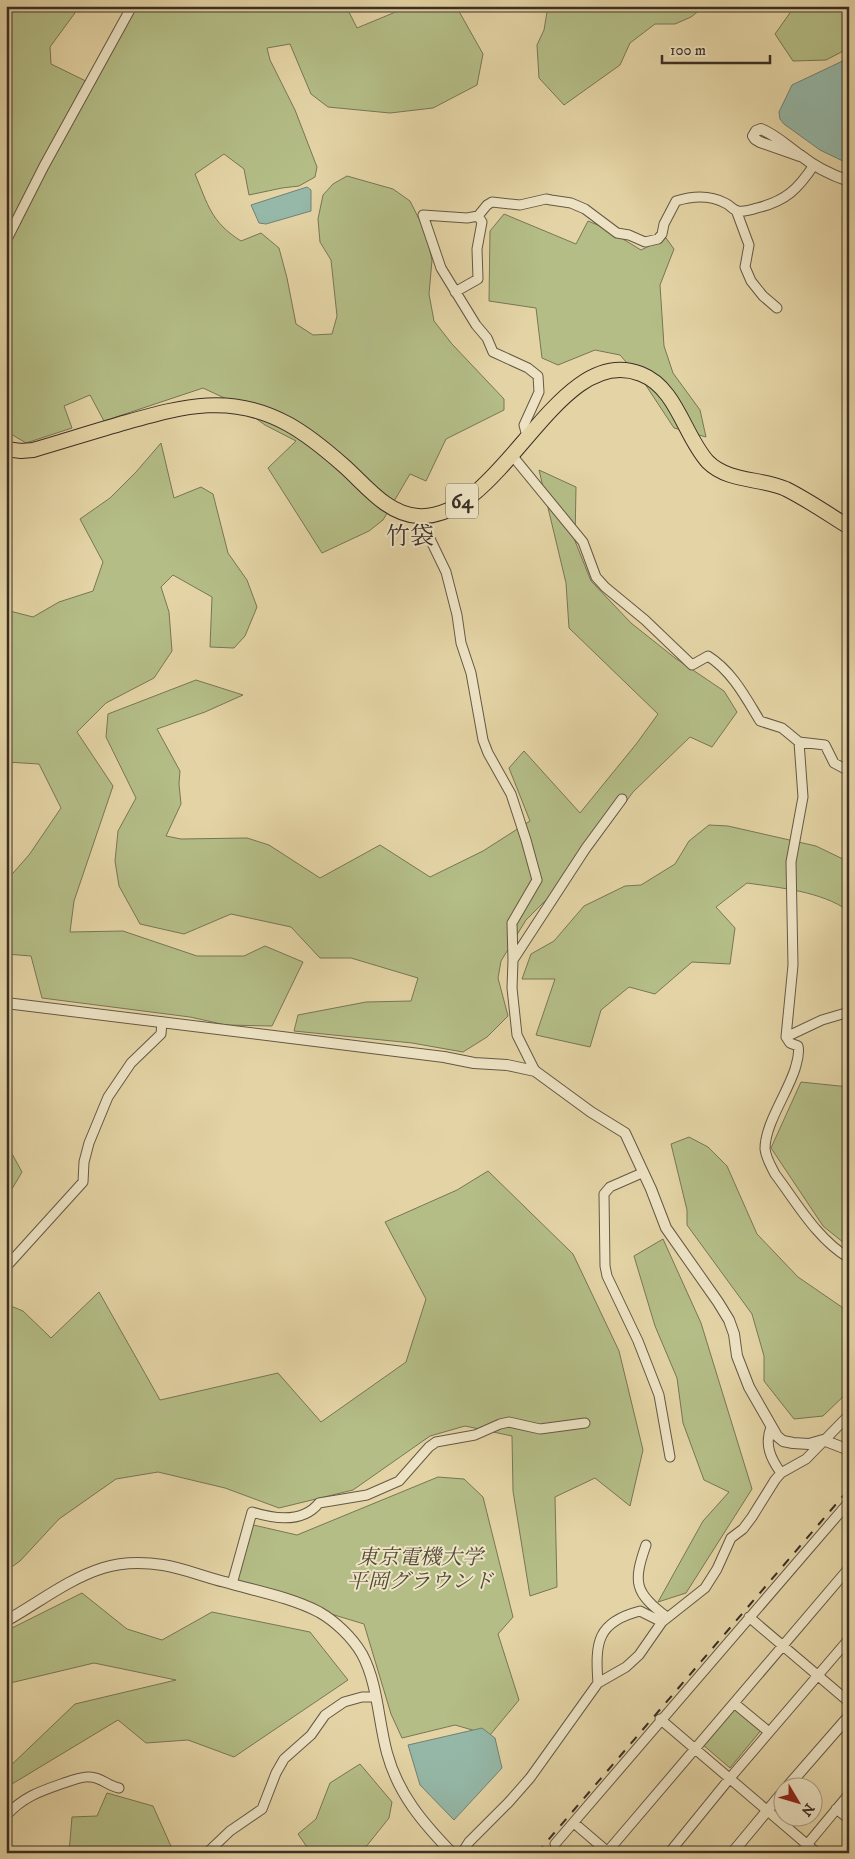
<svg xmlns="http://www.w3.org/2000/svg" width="855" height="1859" viewBox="0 0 855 1859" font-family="'IM FELL DW Pica','Noto Serif JP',serif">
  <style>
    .green { fill: #b4bd86; stroke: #787656 }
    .water { fill: #95b8a8; stroke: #718174 }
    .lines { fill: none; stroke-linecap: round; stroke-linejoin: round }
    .minor-casing { stroke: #655845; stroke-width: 11 }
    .tertiary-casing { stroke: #655845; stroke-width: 12 }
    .primary-casing { stroke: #3b2e25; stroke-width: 16 }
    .minor { stroke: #ede3c4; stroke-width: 9 }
    .tertiary { stroke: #ede3c4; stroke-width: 10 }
    .primary { stroke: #e4d4a5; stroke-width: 14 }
    .rail { stroke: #3b2e25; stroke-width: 2; stroke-dasharray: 9 9; stroke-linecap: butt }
    .labels { text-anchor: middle; stroke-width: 4; stroke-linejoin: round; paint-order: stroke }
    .shield { fill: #ede3c4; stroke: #706455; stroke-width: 1 }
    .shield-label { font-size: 20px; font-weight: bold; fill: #3b2e25 }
    .park-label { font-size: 21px; font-style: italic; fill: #534b38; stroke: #ede3c4 }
    .quarter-label { font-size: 24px; fill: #3b2e25; stroke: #ede3c4 }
  </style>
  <rect width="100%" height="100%" fill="#e4d4a5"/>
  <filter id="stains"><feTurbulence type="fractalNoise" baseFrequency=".004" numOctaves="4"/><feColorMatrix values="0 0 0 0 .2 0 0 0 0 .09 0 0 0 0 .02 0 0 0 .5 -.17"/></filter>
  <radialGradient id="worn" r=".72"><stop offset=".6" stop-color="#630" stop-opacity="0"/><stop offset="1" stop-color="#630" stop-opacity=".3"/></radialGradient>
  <path class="green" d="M6 6H80L50 47 51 64 94 85 136 6H346L357 28 398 11V6H456L483 54 477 85 433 108 390 113 328 107 311 94 290 44 267 48 270 60 295 110 317 167 315 177 299 186 282 188 249 195 244 169 224 154 195 174C208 205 211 222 241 241L261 233 279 248 287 278 296 324 313 335 332 334 337 316 331 260 320 242 318 219 323 195 333 184 347 176 393 189 410 201 426 233 432 260 429 294 434 321 452 344 504 399V410L446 439 426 481 410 474 383 520 369 531 322 553 268 468 296 441 265 425 233 402 203 388 104 421 90 395 64 406 72 428 26 443 6 431Z
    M548 6H705L691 17 675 24H655L630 43 620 65 564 105 539 78 537 45 544 30Z
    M799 6H849V48L826 60 793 61 775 34 792 10Z
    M504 214 576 244 588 221 605 228 641 250 666 238 674 249 660 285 664 346 673 373 700 410 706 437 674 428 645 384 620 355 595 350 558 365 542 358 536 308 489 301 490 231Z
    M161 443 174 498 201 487 213 494 228 553 247 580 257 607 245 636 234 648 210 647 212 597 173 575 161 587 169 612 172 651 154 678 106 703 77 732 113 786 74 901 70 932 123 931 197 956H244L265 946 303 962 272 1026 226 1025 190 1017 42 998 31 956 6 954V881L29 855 61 808 39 764 6 762V610L33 617 59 602 93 591 103 562 80 519 110 498 136 472Z
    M539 470 576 487 575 541 591 581 631 623 675 658 724 691 737 712 712 747 690 737 633 792 577 869 526 920 501 961 498 978 508 1016 487 1037 463 1052 412 1043 294 1031 298 1015 366 1002 411 1001 418 978 351 958H320L291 927 231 914 184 934 140 924 119 886 115 861 118 831 136 798 106 737 108 714 196 680 243 695 205 712 157 729 180 771 179 784 181 804 166 836 181 839 247 838 269 845 320 878 380 845 430 877 483 851 530 821 509 768 524 751 580 813 637 743 658 714 569 628 566 583Z
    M709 825 728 826 816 846 849 862V911C820 891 781 888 747 883L716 907 735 928 730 964 692 962 655 994 629 987 601 1010 590 1047 536 1035 555 979H522L531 954 554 941 584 906 625 886 641 885 675 864 689 841Z
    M801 1082 849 1087V1247L823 1226 771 1148Z
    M689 1137 708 1147 727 1166 757 1234 798 1277 849 1312V1391L823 1416 794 1419 764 1381V1356L752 1314 687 1225V1210L671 1144Z
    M11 1152 22 1172 6 1199V1155Z
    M488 1171 573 1254 619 1351 643 1450 630 1506 595 1478 555 1497 557 1587 530 1596 513 1491 512 1436 465 1426 430 1436 353 1490 279 1508 225 1488 158 1472 116 1479 59 1519 20 1561 6 1571V1304L23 1311 51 1338 99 1292 160 1400 278 1373 321 1422 406 1362 426 1299 385 1222 457 1190Z
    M663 1239 701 1323 752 1489 686 1593 658 1602 703 1521 729 1492 704 1480 683 1423 677 1378 655 1326 634 1256Z
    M438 1477 464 1479 483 1497 513 1617 498 1634 519 1700 490 1735 455 1725 402 1738 391 1714 364 1624 232 1584 249 1524 297 1535Z
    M82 1593 127 1629 162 1640 212 1612 310 1632 348 1680 234 1757 188 1740 146 1743 118 1720 12 1784 6 1781V1770L75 1704 176 1680 94 1663 6 1684V1631Z
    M735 1705 762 1729 730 1768 702 1744Z
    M360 1764 392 1802 389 1818 361 1853H311L298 1834 316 1819 330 1783Z
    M107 1793 153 1806 174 1853H69L72 1817 97 1816Z"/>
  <path class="water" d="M849 58V164L820 150 784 124 780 119 779 112 792 85Z
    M307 187 311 190V211L266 224 259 223 251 205Z
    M482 1728 495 1738 502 1768 454 1820 420 1785 408 1745Z"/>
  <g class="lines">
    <defs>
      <path id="minor" d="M736 210 749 245 745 267 751 281 763 296 777 308
        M6 241 44 166 132 6
        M455 292 478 279 477 249 482 222 478 216
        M527 436 524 425 539 392 538 376 528 368 493 352 487 338 476 325 441 268 423 215 467 218 478 216 487 205 492 202 520 205 546 199 551 200 571 203 585 209 617 233 629 235 645 242 658 239 662 234 664 224 676 201C692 196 710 195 725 203 730 205 733 210 738 211 745 212 751 210 757 208 786 201 798 189 814 165
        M511 454 583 542 596 577 605 587 645 620 692 665 708 656C732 671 746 698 760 721L782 728 799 742 825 745 834 763 849 771
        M419 516 446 572 457 615 461 643 471 673 483 740 488 753 511 794 526 840 537 880 512 923 513 960
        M799 742 803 797 791 862 793 965 786 1037 790 1043 798 1046C800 1054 797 1061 795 1069 787 1094 765 1124 765 1149 766 1158 771 1166 775 1174 797 1203 817 1239 849 1258
        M786 1037 822 1020 849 1012
        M535 1071 517 1035 512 988 513 960 586 848 622 799
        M642 1173 610 1187 604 1194 605 1266 607 1276 638 1341 659 1395 670 1457
        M6 1267 83 1182 84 1162 89 1143 108 1097 131 1063 161 1034 162 1022
        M771 1427C764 1445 771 1459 781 1473
        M646 1545C633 1582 634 1593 667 1617
        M232 1584 252 1512C274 1519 303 1523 319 1503L367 1495 399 1481 429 1447 436 1442 475 1435 500 1424 509 1422 540 1429 585 1423
        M749 1617 849 1702
        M598 1683C595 1642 597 1622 640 1611L662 1622
        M734 1703 769 1732
        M660 1719 817 1853
        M836 1809 849 1819
        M6 1816C23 1796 44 1790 67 1782 74 1780 83 1776 90 1777 101 1777 108 1786 119 1788
        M574 1823 609 1853
        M555 1844 849 1502
        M608 1851 849 1568
        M209 1853V1851L230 1831 262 1809 276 1773 284 1759 311 1735 325 1715 344 1702 362 1697H376
        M462 1853 469 1842 508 1803 530 1778 598 1683 626 1667 639 1655 662 1622 705 1588 717 1569 731 1538 743 1529 752 1517 775 1480 781 1473 806 1459 849 1415
        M669 1853 730 1778 849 1639
        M800 1853 849 1794"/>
      <path id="tertiary" d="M800 156 760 142 755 139 753 136 756 131 761 129C776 135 787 146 800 155 815 167 831 175 849 181
        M6 1003 444 1057 474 1063 507 1065 535 1071 591 1112 625 1133 651 1189 666 1228 718 1302 729 1320 734 1334 737 1356 749 1387 777 1436 783 1441 793 1443 809 1444 823 1440 849 1450
        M6 1621C38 1603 68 1579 103 1568 122 1562 143 1562 163 1565 183 1568 204 1577 225 1582 256 1591 290 1597 319 1612 335 1621 352 1637 362 1654 378 1684 378 1720 387 1753 398 1794 423 1823 452 1853
        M788 1786 849 1716
        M732 1853 782 1793"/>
      <path id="primary" d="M6 449 21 451 33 450C64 441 95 431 127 422 184 406 231 393 288 424 308 435 326 450 343 465 365 484 386 514 418 516 502 522 557 340 641 374 677 388 684 436 708 462 728 482 761 478 786 489 808 500 828 514 849 527"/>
    </defs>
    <use href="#minor" class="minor-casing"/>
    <use href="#tertiary" class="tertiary-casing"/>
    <use href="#primary" class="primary-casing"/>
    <use href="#minor" class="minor"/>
    <use href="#tertiary" class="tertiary"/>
    <use href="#primary" class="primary"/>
    <path class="rail" d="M537 1853 849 1489"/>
  </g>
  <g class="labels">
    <rect class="shield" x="446" y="483.5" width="32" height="35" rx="4"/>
    <g class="shield-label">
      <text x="462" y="508">64</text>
    </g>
    <g class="park-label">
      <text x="420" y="1564">東京電機大学<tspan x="420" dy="24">平岡グラウンド</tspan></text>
    </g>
    <g class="quarter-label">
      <text x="410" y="544">竹袋</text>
    </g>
  </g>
  <rect width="855" height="1859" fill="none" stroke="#e4d4a5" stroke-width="25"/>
  <rect x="8" y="8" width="840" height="1844" fill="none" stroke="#3b2e25" stroke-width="2.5"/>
  <rect x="12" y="12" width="830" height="1834" fill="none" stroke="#3b2e25"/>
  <g transform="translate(798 1802) rotate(128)"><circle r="24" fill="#ede3c4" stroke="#a69b84"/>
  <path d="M0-4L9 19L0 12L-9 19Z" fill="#8f2418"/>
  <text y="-8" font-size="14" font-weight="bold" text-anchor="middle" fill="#3b2e25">N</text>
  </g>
  <path d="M662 55v8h108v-8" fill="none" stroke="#3b2e25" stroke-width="2.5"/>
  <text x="670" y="55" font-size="15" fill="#3b2e25" stroke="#ede3c4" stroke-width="4" paint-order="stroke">100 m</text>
  <rect width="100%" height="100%" filter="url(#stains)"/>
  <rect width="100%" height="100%" fill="url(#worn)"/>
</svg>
